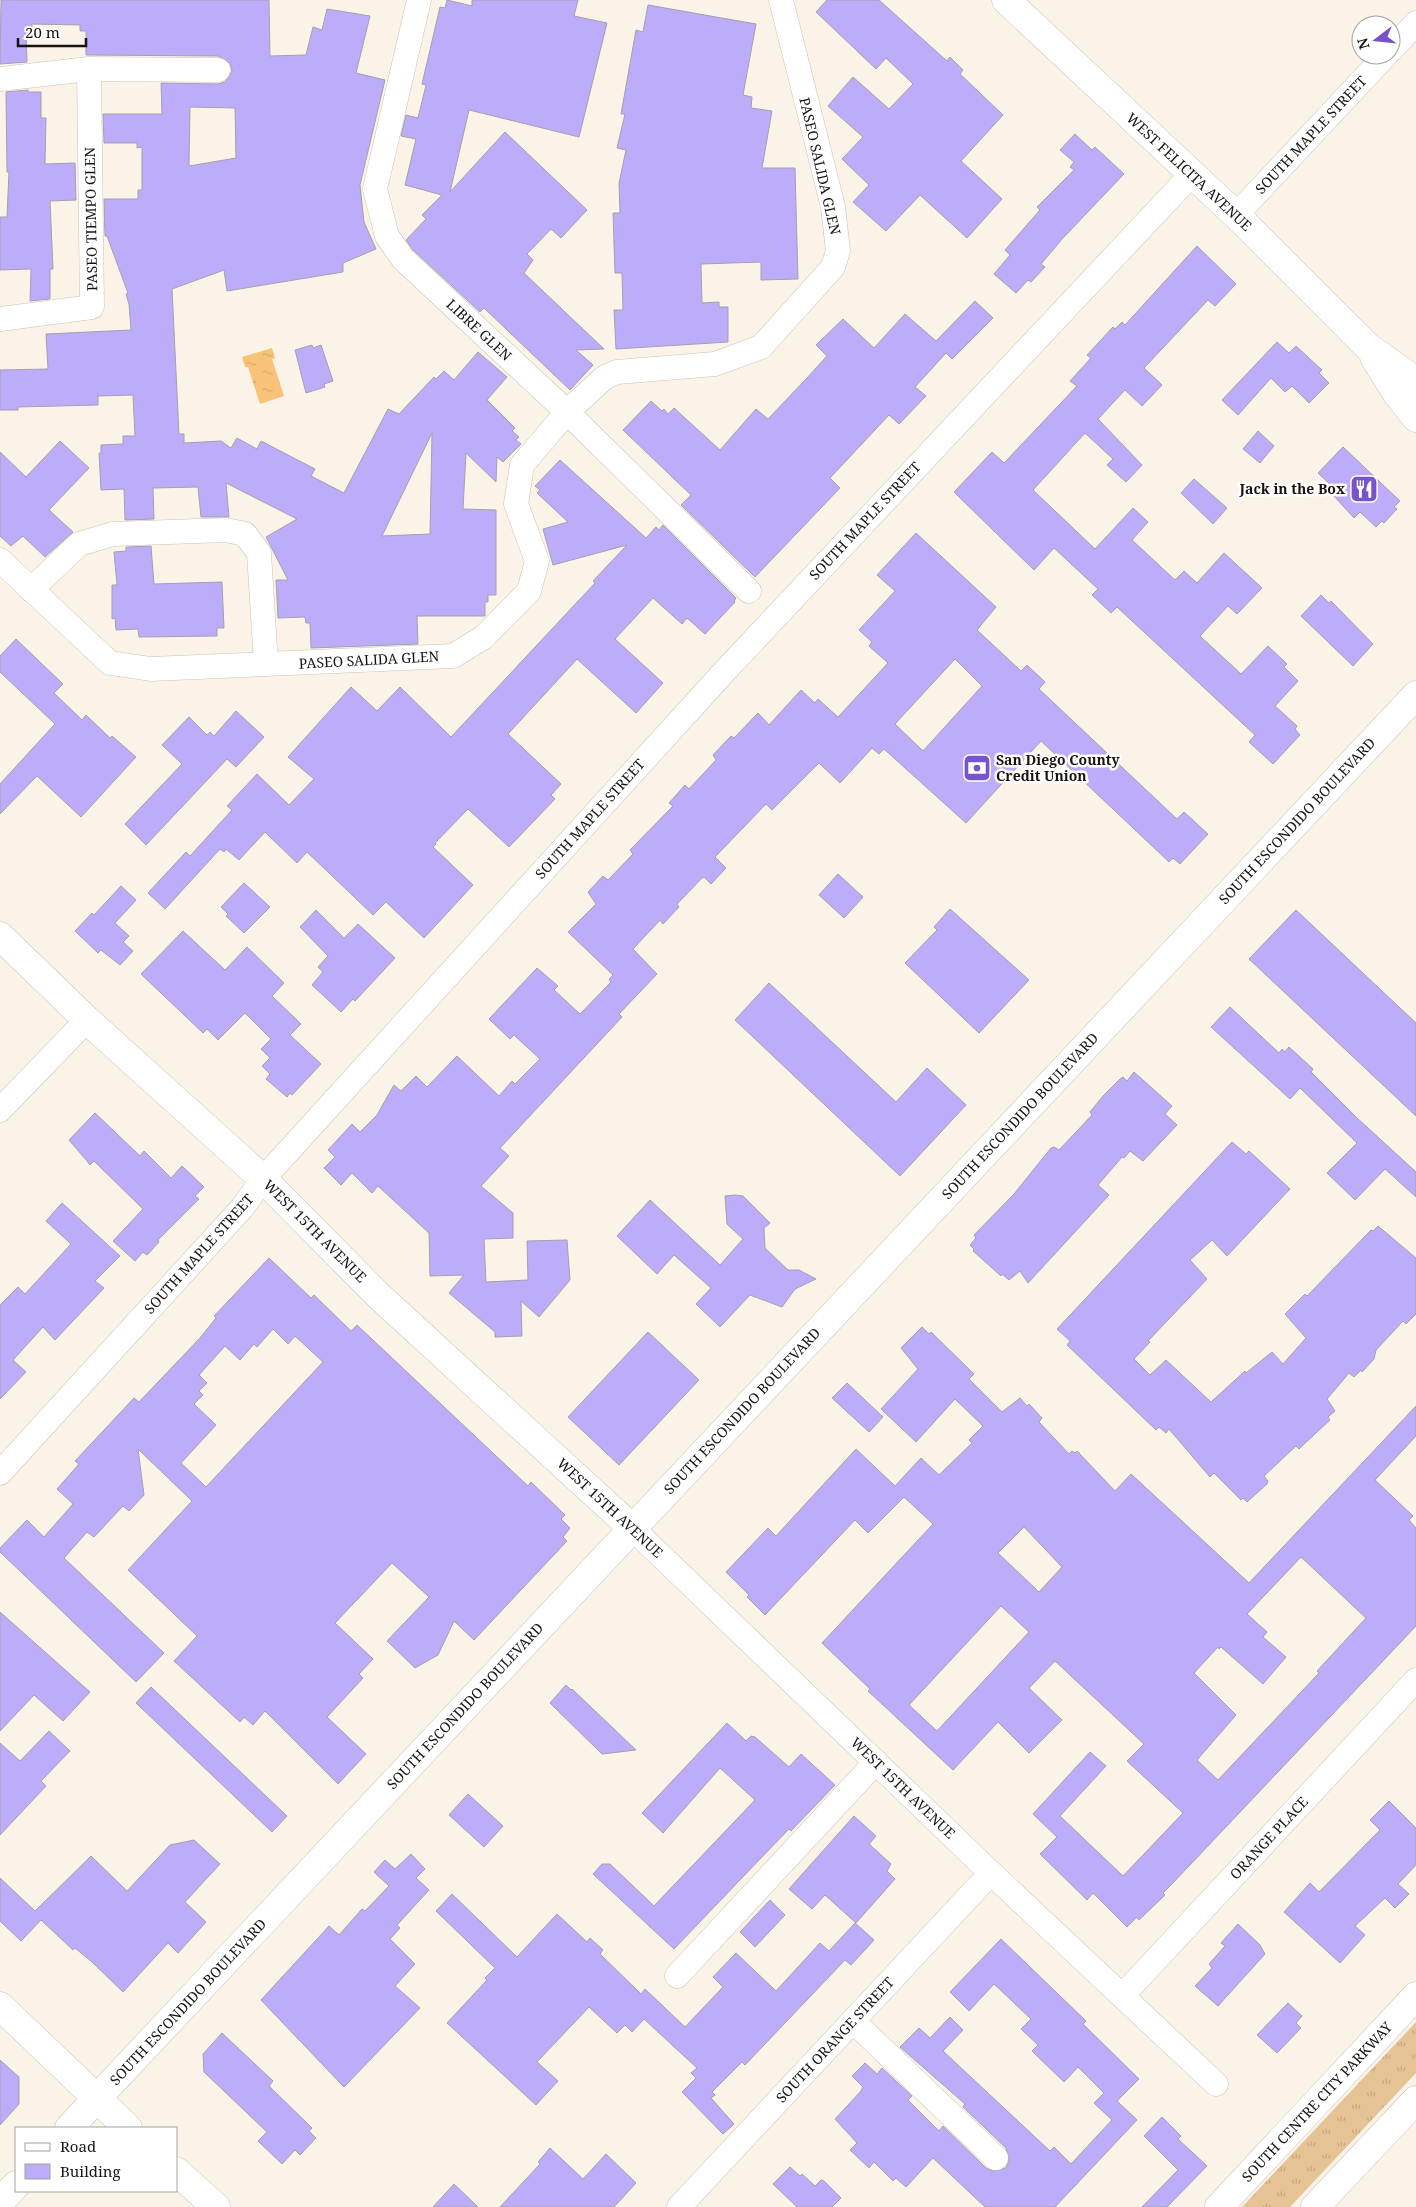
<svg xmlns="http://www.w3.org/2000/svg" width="1416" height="2207" viewBox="0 0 1416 2207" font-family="'Noto Serif',serif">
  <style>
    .grass { fill: url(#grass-tufts) }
    .water { fill: url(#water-ripples) }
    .building { fill: #bcacfa; stroke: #a3a1ad; fill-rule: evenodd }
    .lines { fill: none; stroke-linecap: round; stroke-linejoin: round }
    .street-casing { stroke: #cac2b7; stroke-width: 25 }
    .secondary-casing { stroke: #cac2b7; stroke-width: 29 }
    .highway-casing { stroke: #cac2b7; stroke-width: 29 }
    .street { stroke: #fff; stroke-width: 24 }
    .secondary { stroke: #fff; stroke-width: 28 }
    .highway { stroke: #fff; stroke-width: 28 }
    .labels { text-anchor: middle; stroke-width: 5; stroke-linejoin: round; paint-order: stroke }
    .street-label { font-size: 14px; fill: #171410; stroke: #fff }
    .poi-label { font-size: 14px; font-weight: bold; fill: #171410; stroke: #fff; text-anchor: end }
  </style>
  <defs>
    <pattern id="grass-tufts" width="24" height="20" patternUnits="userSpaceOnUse" patternTransform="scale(1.25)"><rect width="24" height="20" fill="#e6c395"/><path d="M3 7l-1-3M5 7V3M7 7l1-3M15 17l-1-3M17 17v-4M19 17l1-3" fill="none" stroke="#c5a77f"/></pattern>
    <pattern id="water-ripples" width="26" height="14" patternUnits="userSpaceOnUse" patternTransform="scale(1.25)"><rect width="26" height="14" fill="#f8c379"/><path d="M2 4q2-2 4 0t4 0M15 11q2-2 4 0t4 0" fill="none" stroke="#d4a768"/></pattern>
  </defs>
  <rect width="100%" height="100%" fill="#fcf3e8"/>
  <path class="grass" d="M1416 2022V2073L1290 2207H1242Z"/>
  <path class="water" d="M272 348 275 358 272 359 284 396 260 404 248 367H245L242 357Z"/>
  <path class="building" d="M1 0H269L270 56 306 55 313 27 322 30 327 9 370 16 356 73 385 80 360 185 364 222 376 249 343 263V272L227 291 224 270 172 289 179 434H184V443L221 441 231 448 237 438 257 449 261 441 315 469 311 476 344 493 388 409 399 414 434 377 436 379 444 371 454 380 478 352 507 377 487 400 515 428 512 431 519 437 516 440 521 444 503 462 497 457 496 482 466 453 463 509 496 510V595H488V602H485V616H417L418 644 311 648 310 623H306L305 617 278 618 276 580H288L266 537 297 519 226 483 229 517H201L198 487 153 488 154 519 125 520 124 489 101 490 99 453H101V445L123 444V436H135L133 395 98 396V405L18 407V410H0V370L48 369 46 334 131 330 129 304 126 294 128 293 107 236H105L104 199H138V190H142V147L137 148V143H104L103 114H162L161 83 218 84 225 82 232 71 230 63 218 56 86 55V31H80V25L32 24V32H26L27 62 0 64ZM190 107 235 108 236 158 189 166ZM432 433 430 534 382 536Z
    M447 0 472 6V0H578L574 16 607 23 579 137 469 110 450 192 505 132 587 210 561 238 551 229 527 254 533 260 524 273 604 349 576 350 593 365 570 390 484 308 480 312 413 250 406 240 426 219 422 215 442 195 405 185 416 139 401 136 406 115 418 118 426 85 422 84 440 7 445 8Z
    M827 0H879L947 61 950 57 963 70 960 74 1003 115 961 161 1002 199 967 238 920 195 886 231 853 202 869 185 842 159 863 137 828 106 853 77 889 109 913 84 886 58 876 69 816 12Z
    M648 5 756 24 743 95 752 97 751 108 772 111 762 168H795L798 279 761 280V262L701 264 702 303 719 302V307H728V342L616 349 614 310H623L622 273H615L613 213H620L619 183 626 150 617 148 625 114H621L636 30 643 32Z
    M28 90V92H41V118H46L45 164 75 163 76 200 50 201 53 269H50V299L30 301 31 269 0 270V217H7L9 172H7L6 92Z
    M1075 134 1092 150 1095 147 1124 174 1063 238 1041 264 1045 267 1031 282 1028 280 1016 293 994 274 1010 255 1005 250 1040 210 1037 207 1074 170 1070 167 1074 162 1060 150Z
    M1197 246 1236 284 1215 306 1208 300 1144 368 1162 385 1142 406 1125 390 1098 419 1142 465 1126 482 1107 465 1113 459 1085 433 1033 490 1095 549 1133 508 1148 522 1132 540 1175 580 1184 571 1197 583 1224 553 1262 588 1237 614 1228 606 1200 636 1241 674 1268 646 1287 664 1284 667 1298 681 1275 706 1297 726 1295 729 1300 735 1273 764 1249 742 1255 735 1117 607 1111 613 1092 595 1098 589 1054 548 1034 570 954 492 992 452 1004 463 1077 386 1070 381 1091 358 1087 355 1113 327 1115 329 1122 322 1125 325Z
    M975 301 993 318 952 359 946 353 915 387 926 396 899 424 889 415 830 478 840 488 755 577 681 505 691 495 623 430 651 401 662 411 664 409 668 414 674 408 720 450 756 409 768 419 806 379 827 356 816 345 843 319 874 348 905 314 936 341Z
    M1277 342 1289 353 1296 346 1322 370 1319 373 1329 383 1309 403 1292 386 1285 392 1271 378 1238 415 1222 400Z
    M312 345 313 348 321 345 333 381 324 384 325 387 306 393 295 350Z
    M1258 431 1274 446 1260 463 1243 449Z
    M60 441 89 468 49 510 73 532 45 557 23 536 11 546 0 536V452L26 477Z
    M1343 447 1400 501 1394 507 1397 509 1384 523 1382 521 1376 527 1360 512 1354 518 1333 495 1337 491 1318 473Z
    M560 460 646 538 656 527 659 530 663 525 736 598 734 601 735 602 705 634 687 618 682 624 653 598 615 639 663 683 636 713 577 659 508 734 561 784 551 795 555 799 509 847 468 809 435 843 436 844 433 847 473 885 424 938 386 902 373 915 307 852 297 863 265 832 239 860 226 849 224 852 220 849 165 909 148 893 186 852 190 856 232 810 227 806 257 774 289 805 314 779 288 757 351 687 377 711 400 687 451 737 595 583 593 581 627 545 553 565 543 529 568 522 537 493 540 490 535 486Z
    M1194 479 1227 508 1213 524 1181 493Z
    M916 533 996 607 977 630 1021 671 1027 665 1045 682 1039 689 1177 819 1184 812 1208 834 1180 864 1173 858 1169 862 1041 741 966 823 884 749 879 754 872 748 840 783 819 763 772 810 766 804 715 857 726 868 711 884 704 877 702 878 677 904 679 907 663 924 660 920 633 949 657 974 619 1014 622 1017 500 1148 509 1156 481 1186 513 1213V1238L484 1239 486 1282 528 1280 527 1241 567 1240 570 1280 539 1317 521 1301 522 1336 495 1337V1332L449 1293 464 1275 430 1276 429 1233 378 1186 372 1193 352 1173 341 1185 324 1168 335 1157 328 1150 352 1124 360 1132 377 1115 394 1085 401 1091 416 1076 427 1087 457 1056 499 1096 512 1081 515 1084 540 1059 514 1035 510 1039 489 1019 537 968 558 986 554 990 580 1014 611 982 609 979 613 975 568 932 596 904 588 892 603 876 608 880 633 854 630 850 673 806 669 803 685 785 689 789 716 760 713 755 731 736 734 738 758 713 769 725 801 690 815 703 818 699 838 717 888 663 869 646 872 642 859 630 895 591 877 575ZM955 659 982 686 923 751 895 724Z
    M151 546 154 584 222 582 224 628H217V636L139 637 138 629 116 630 115 618 112 619V585H117L114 552 126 551V547Z
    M1321 595 1329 603 1331 601 1373 644 1353 666 1301 616Z
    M16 639 63 684 54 693 82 720 86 715 110 738 112 736 136 757 81 817 37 776 0 814V784L55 724 0 672V656Z
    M236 711 264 737 236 767 227 759 146 845 125 824 182 764 162 745 189 717 207 735 210 732 214 736Z
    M838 874 863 897 844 918 819 895Z
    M244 883 270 907 244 933 226 916 228 914 221 907Z
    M121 886 136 900 115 923 129 936 123 942 133 951 120 965 101 950 98 953 75 931 92 913 94 915Z
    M950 909 1029 980 979 1033 905 963 937 930 934 927Z
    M316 910 344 938 358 924 395 958 355 1001 353 999 341 1012 312 985 323 972 318 967 328 956 300 927Z
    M1296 910 1416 1023V1116L1249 959Z
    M183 931 225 970 247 947 284 983 272 996 301 1024 290 1035 321 1064 292 1095 290 1093 287 1097 266 1079 270 1074 262 1066 270 1058 261 1049 271 1039 245 1013 218 1040 207 1029 203 1033 141 974Z
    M769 983 896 1102 927 1068 966 1105 900 1176 735 1020Z
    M1230 1007 1279 1053 1282 1049 1285 1052 1289 1047 1313 1069 1311 1072 1356 1117 1416 1172V1197L1385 1169 1355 1200 1327 1173 1357 1143 1300 1088 1290 1099 1211 1027Z
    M1134 1072 1172 1106 1165 1114 1177 1125 1143 1161 1130 1151 1124 1158 1122 1157 1098 1185 1109 1195 1028 1283 1020 1271 1009 1280 1002 1274 1001 1276 973 1251 974 1249 970 1245 976 1238 974 1235 1014 1194 1051 1148 1054 1147 1059 1150 1092 1115 1090 1112 1103 1096 1120 1079 1123 1077 1127 1081Z
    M95 1113 140 1156 144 1151 171 1178 182 1166 204 1187 195 1196 199 1199 158 1240 159 1242 147 1255 143 1252 135 1261 113 1241 143 1209 94 1161 90 1165 87 1161 69 1140Z
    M1232 1142 1246 1154 1249 1151 1290 1189 1227 1256 1212 1240 1190 1260 1207 1279 1148 1341 1150 1342 1134 1359 1150 1375 1166 1360 1211 1402 1245 1371 1246 1373 1272 1352 1283 1364 1306 1338 1285 1314 1305 1294 1307 1296 1371 1230 1373 1231 1378 1226 1416 1258V1314L1406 1324 1403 1321 1376 1350 1374 1359 1362 1372 1361 1370 1354 1377 1349 1373 1327 1399 1335 1411 1328 1417 1330 1420 1301 1447 1299 1449 1296 1446 1264 1476 1268 1481 1267 1484 1247 1502 1243 1498 1241 1500 1214 1473 1210 1477 1169 1429 1166 1433 1159 1427 1156 1430 1067 1345 1070 1341 1057 1329Z
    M735 1195 743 1196 770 1223 764 1228 765 1248 788 1270H799L816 1279 795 1289 782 1307 750 1295 720 1327 696 1304 711 1288 674 1255 657 1274 617 1236 650 1200 720 1265 743 1239 727 1224 725 1196Z
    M62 1203 120 1256 95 1281 104 1288 55 1340 43 1327 13 1360 26 1372 0 1399V1305L18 1287 25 1294 71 1244 46 1221Z
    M269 1258 311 1298 314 1295 351 1331 357 1325 528 1486 531 1482 565 1515 561 1519 570 1528 563 1537 567 1541 474 1640 454 1621 438 1655 415 1668 387 1641 429 1597 392 1563 335 1623 373 1659 359 1674 363 1678 327 1717 366 1754 338 1784 265 1711 253 1725 244 1717 240 1722 174 1661 197 1636 128 1570 192 1501 138 1449 144 1495 129 1511 123 1506 94 1537 87 1532 64 1558 164 1653 136 1682 0 1552V1548L27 1520 44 1537 73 1504 57 1489 79 1464 75 1461 134 1398 139 1402 200 1338 216 1318 214 1316ZM273 1329 288 1344 295 1336 323 1362 206 1487 181 1463 216 1425 194 1404 203 1395 199 1391 207 1383 199 1375 225 1346 240 1360 254 1344 257 1347Z
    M922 1327 929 1334 931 1332 974 1374 969 1379 1002 1412 1020 1398 1027 1406 1029 1404 1042 1418 1039 1422 1069 1454 1072 1451 1075 1453 1077 1451 1115 1491 1131 1474 1249 1583 1416 1406V1436L1375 1480 1413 1516 1409 1520 1416 1528V1626L1171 1885 1163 1893 1165 1895 1139 1920 1137 1917 1127 1927 1093 1893 1087 1900 1040 1854 1057 1837 1033 1814 1090 1752 1106 1766 1060 1816 1123 1876 1183 1813 1127 1761 1144 1744 1055 1661 1029 1688 1062 1720 1029 1753 998 1722 953 1770 868 1691 870 1689 822 1643 933 1524 904 1497 868 1533 855 1520 765 1615 747 1597 749 1595 726 1572 768 1528 776 1536 856 1449 895 1486 921 1458 939 1475 972 1443 969 1440 983 1426 955 1399 916 1442 881 1409 918 1369 901 1348ZM1024 1527 1062 1567 1039 1592 998 1553ZM1301 1557 1366 1618 1317 1671 1319 1673 1218 1780 1197 1760 1236 1715 1194 1673 1218 1647 1219 1649 1221 1647 1263 1684 1286 1657 1263 1637 1267 1632 1247 1614ZM1001 1606 1029 1632 937 1731 909 1705Z
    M648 1332 699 1380 619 1465 568 1417Z
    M847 1383 883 1417 869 1432 832 1398Z
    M0 1612 90 1692 63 1721 34 1695 0 1731Z
    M566 1685 571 1690 572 1689 636 1750 602 1754 550 1703Z
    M151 1687 287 1816 272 1832 136 1703Z
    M727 1723 746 1741 751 1736 755 1737 789 1767 801 1754 835 1785 791 1831 789 1829 760 1859 674 1949 593 1874 602 1864H610L654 1906 755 1800 720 1768 663 1833 642 1813Z
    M49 1731 70 1751 41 1781 46 1786 0 1835V1743L20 1761Z
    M468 1794 503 1826 484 1847 449 1815Z
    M1389 1801 1416 1828V1865L1398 1884 1409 1894 1395 1908 1385 1898 1355 1926 1365 1935 1340 1963 1284 1912 1310 1883 1319 1892 1373 1837 1380 1830 1370 1820Z
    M854 1816 876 1836 869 1844 891 1864 887 1871 895 1879 856 1923 825 1895 812 1909 789 1889Z
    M194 1840 220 1864 185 1902 206 1922 178 1953 168 1943 123 1992 92 1962 75 1948 73 1950 41 1920 21 1941 0 1921V1878L35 1911 91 1856 127 1891 170 1845Z
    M411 1854 425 1869 416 1878 429 1890 397 1925 400 1928 390 1939 415 1964 395 1986 420 2008 344 2087 261 2000 329 1926 339 1935 362 1909 365 1911 389 1886 374 1872 385 1860 395 1869Z
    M452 1894 517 1957 557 1914 587 1942 590 1938 603 1950 600 1954 641 1994 645 1989 685 2027 723 1987 713 1977 736 1953 776 1991 820 1943 829 1951 855 1923 874 1940 851 1965 845 1960 745 2065 742 2062 712 2092 715 2095 711 2098 734 2124 723 2134 682 2092 696 2078 691 2073 697 2068 644 2019 632 2032 625 2025 617 2033 589 2007 537 2062 558 2081 536 2105 447 2023 487 1980 485 1978 495 1968 436 1911Z
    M770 1900 785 1915 755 1947 740 1932Z
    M1238 1924 1260 1945 1265 1954 1218 2006 1195 1986 1212 1968 1209 1964 1225 1946 1221 1943Z
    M1001 1939 1086 2021 1083 2024 1139 2079 1117 2101 1137 2120 1055 2207H985L933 2158 906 2187 896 2178 893 2181 874 2162 869 2168 850 2150 857 2143 835 2119 861 2091 863 2087 852 2076 865 2063 877 2074 882 2068 912 2096 908 2100 939 2131 943 2126 986 2168 993 2171 1006 2168 1009 2161 1006 2148 963 2107 965 2104 900 2047 919 2028 930 2038 950 2017 963 2030 943 2051 1050 2151 1054 2147 1071 2164 1112 2120 1094 2103 1104 2093 1078 2067 1064 2082 1032 2051 1038 2045 1021 2029 1031 2019 994 1984 969 2011 950 1992Z
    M1288 2003 1302 2016 1296 2023 1301 2028 1277 2053 1257 2035Z
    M222 2033 273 2081 269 2086 312 2128 309 2131 316 2138 300 2155 295 2150 282 2164 258 2141 267 2132 204 2072 203 2054Z
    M0 2060 19 2077V2104L0 2125Z
    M1162 2117 1181 2136 1178 2139 1207 2166 1167 2207H1142L1178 2170 1144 2136Z
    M550 2148 583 2179 606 2154 636 2183 614 2207H500L540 2164 538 2162Z
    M790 2167 800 2176 802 2174 815 2186 821 2180 824 2181 841 2198 832 2207H797L773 2184Z
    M454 2184 478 2207H433Z"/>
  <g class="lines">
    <defs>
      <path id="street" d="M419 0 375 189 387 236 403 259 567 412 749 591
        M1391 50 1416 23
        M0 79 89 69 218 70
        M1236 215 1386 55
        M0 319 92 307 89 69
        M0 560 110 663 151 669 453 656 484 637 529 591 537 561 516 504 522 465 567 412 605 377 617 372 715 364 761 347 833 267 838 251 833 207 781 0
        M31 590 79 544 113 534 226 530 245 534 259 553 266 664
        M0 1110 87 1020
        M0 1473 242 1208 263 1179 723 673 1191 175
        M632 1528 991 1873 1216 2084
        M677 1976 876 1762
        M1122 1996 1416 1680
        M853 2021 996 2158
        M679 2207 991 1873"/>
      <path id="secondary" d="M1006 0 1236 215 1368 347 1416 381
        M1374 357 1397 394 1416 418
        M0 936 87 1020 263 1179 380 1297 632 1528
        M0 2006 128 2128
        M69 2128 1416 695
        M176 2171 216 2207
        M0 2202 16 2185"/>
      <path id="highway" d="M1219 2207 1416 1996
        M1315 2207 1416 2100"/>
    </defs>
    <use href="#street" class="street-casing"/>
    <use href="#secondary" class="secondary-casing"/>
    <use href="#highway" class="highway-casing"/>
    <use href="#street" class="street"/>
    <use href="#secondary" class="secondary"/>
    <use href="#highway" class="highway"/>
  </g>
  <defs>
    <symbol id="restaurant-square" viewBox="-11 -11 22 22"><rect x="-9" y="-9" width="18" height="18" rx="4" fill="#7753cc" stroke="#fff"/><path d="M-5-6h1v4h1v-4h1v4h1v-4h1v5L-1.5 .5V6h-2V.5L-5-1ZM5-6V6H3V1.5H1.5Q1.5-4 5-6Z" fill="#fff"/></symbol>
    <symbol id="bank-square" viewBox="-11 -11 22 22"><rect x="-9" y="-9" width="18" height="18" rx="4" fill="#7753cc" stroke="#fff"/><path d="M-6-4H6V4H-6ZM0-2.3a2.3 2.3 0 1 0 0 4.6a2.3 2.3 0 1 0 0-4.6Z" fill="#fff"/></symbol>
  </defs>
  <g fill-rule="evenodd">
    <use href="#restaurant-square" x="1348" y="473" width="32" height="32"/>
    <use href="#bank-square" x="961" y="752" width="32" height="32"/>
  </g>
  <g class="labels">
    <g class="street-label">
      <text transform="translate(1311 135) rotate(-47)" y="5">SOUTH MAPLE STREET</text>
      <text transform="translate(820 166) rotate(77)" y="5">PASEO SALIDA GLEN</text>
      <text transform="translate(1189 172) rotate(43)" y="5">WEST FELICITA AVENUE</text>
      <text transform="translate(91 219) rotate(-91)" y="5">PASEO TIEMPO GLEN</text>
      <text transform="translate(479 330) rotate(43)" y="5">LIBRE GLEN</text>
      <text transform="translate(865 521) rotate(-47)" y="5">SOUTH MAPLE STREET</text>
      <text transform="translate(369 660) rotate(-3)" y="5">PASEO SALIDA GLEN</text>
      <text transform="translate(590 819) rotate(-48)" y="5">SOUTH MAPLE STREET</text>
      <text transform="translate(1297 821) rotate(-47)" y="5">SOUTH ESCONDIDO BOULEVARD</text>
      <text transform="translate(1020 1116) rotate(-47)" y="5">SOUTH ESCONDIDO BOULEVARD</text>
      <text transform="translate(315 1231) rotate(45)" y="5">WEST 15TH AVENUE</text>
      <text transform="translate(199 1254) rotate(-48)" y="5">SOUTH MAPLE STREET</text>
      <text transform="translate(742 1411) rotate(-47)" y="5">SOUTH ESCONDIDO BOULEVARD</text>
      <text transform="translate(610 1508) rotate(43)" y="5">WEST 15TH AVENUE</text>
      <text transform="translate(465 1706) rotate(-47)" y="5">SOUTH ESCONDIDO BOULEVARD</text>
      <text transform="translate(903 1788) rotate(44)" y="5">WEST 15TH AVENUE</text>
      <text transform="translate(1269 1838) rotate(-47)" y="5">ORANGE PLACE</text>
      <text transform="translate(188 2002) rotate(-47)" y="5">SOUTH ESCONDIDO BOULEVARD</text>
      <text transform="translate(835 2040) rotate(-47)" y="5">SOUTH ORANGE STREET</text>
      <text transform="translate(1317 2102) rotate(-47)" y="5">SOUTH CENTRE CITY PARKWAY</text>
    </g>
    <g class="poi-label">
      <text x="1345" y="494">Jack in the Box</text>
      <text x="996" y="765" text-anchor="start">San Diego County<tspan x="996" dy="16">Credit Union</tspan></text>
    </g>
  </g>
  <rect x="15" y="2127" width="162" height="65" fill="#ffffff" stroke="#a2a19f"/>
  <rect x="25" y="2143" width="25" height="8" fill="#ffffff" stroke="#a2a19f"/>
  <text x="60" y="2152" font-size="15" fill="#171410">Road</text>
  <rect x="25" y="2164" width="25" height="15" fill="#bcacfa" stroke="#a2a19f"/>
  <text x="60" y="2177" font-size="15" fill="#171410">Building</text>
  <g transform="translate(1376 40) rotate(254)"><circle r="24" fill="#ffffff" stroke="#a2a19f"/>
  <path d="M0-4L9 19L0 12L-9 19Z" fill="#7753cc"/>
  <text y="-8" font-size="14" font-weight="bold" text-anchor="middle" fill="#171410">N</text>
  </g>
  <path d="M18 38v8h68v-8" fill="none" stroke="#171410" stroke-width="2.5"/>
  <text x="25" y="38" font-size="15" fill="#171410" stroke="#ffffff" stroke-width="4" paint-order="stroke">20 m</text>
</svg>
